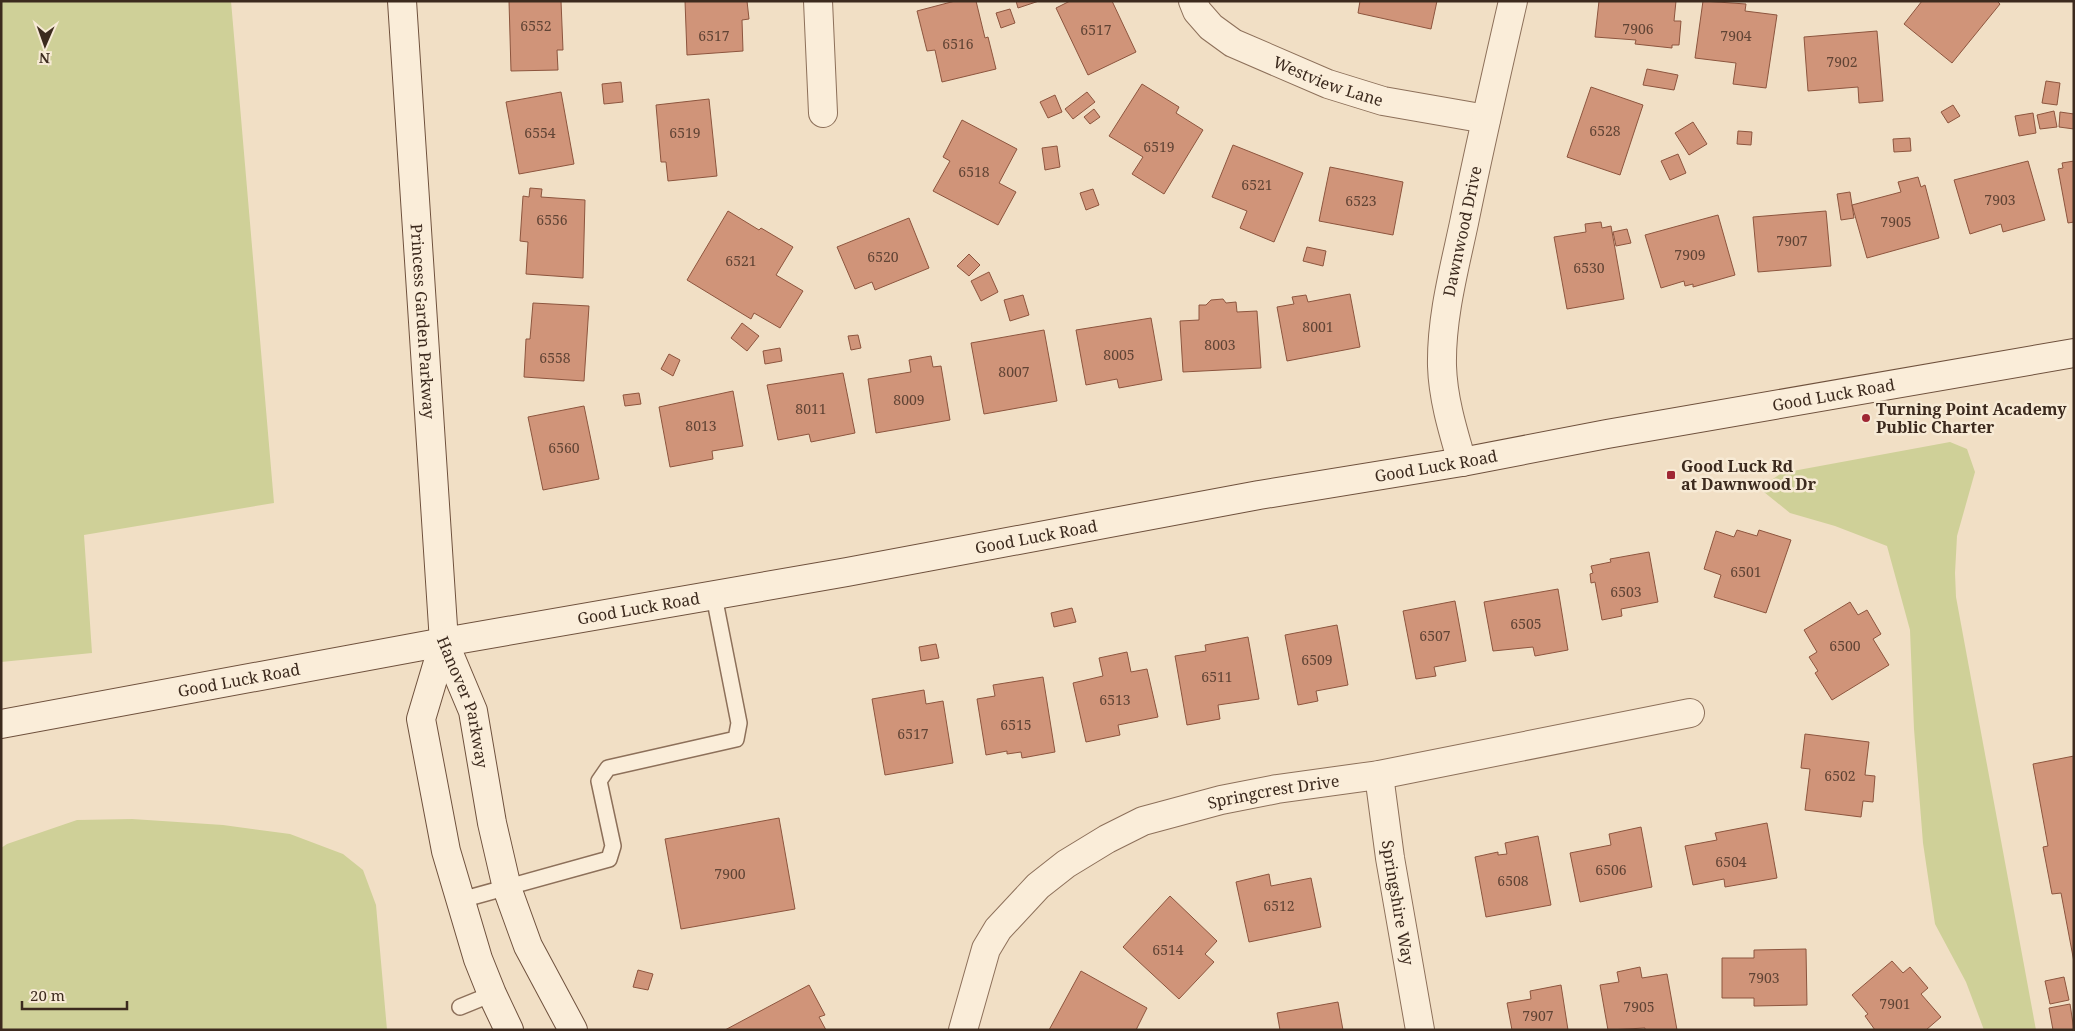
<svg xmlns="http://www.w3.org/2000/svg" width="2075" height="1031" viewBox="0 0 2075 1031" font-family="'Noto Serif',serif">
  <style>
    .green { fill: #cfd098 }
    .building { fill: #d09479; stroke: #8d553e }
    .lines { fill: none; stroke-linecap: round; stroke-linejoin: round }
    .lane-casing { stroke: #8d705a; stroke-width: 18 }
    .street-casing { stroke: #8d705a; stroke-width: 30 }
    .secondary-casing { stroke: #6f513d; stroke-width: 30 }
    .lane { stroke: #faedd9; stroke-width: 15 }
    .street { stroke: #faedd9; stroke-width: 28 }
    .secondary { stroke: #faedd9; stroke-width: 28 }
    .poi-dot { fill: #9f2734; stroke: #f7ead5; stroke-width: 2 }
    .labels { text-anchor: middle; stroke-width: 5; stroke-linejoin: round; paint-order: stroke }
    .number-label { font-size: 14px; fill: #614435 }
    .street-label { font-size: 16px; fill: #3c2a1e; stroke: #f7ead5 }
    .poi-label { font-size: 16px; font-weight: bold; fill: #3c2a1e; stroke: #f7ead5; text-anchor: start }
  </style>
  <rect width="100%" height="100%" fill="#f1dfc5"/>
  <path class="green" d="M1 1H231L274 503 84 535 92 653 1 662Z
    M1950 442 1967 449 1975 472 1957 536 1955 573 1956 597 2036 1030H1984L1966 982 1935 924 1923 843 1914 729 1910 630 1887 546 1835 526 1790 513 1759 488 1782 473Z
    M132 819 223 825 290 834 343 854 363 870 376 905 387 1030H1V848L7 844 77 820Z"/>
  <path class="building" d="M509 1H561L563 50H557L558 70 511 71Z
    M685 1H747L749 19 742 20 743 51 687 55Z
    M955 1H976L985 38 988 37 996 69 942 82 935 50 927 51 917 11Z
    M1016 1H1039L1018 8Z
    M1070 1H1112L1136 52 1088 75 1056 8Z
    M1360 1H1437L1431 29 1358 13Z
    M1599 1H1676L1674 21H1681L1679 45H1672V48L1635 44 1636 40 1595 37Z
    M1703 1 1746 4 1745 11 1777 15 1766 88 1733 84 1736 63 1695 58Z
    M1922 1H1997L2000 4 1952 63 1904 24Z
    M1010 9 1015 23 1001 28 996 13Z
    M1877 31 1883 101 1859 103 1858 87 1808 91 1804 37Z
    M1647 69 1678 75 1674 90 1643 85Z
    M2046 81 2060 83 2057 105 2042 103Z
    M621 82 623 102 604 104 602 84Z
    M1142 84 1179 107 1176 113 1203 130 1164 194 1132 174 1143 157 1109 136Z
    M1591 87 1643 105 1620 175 1567 157Z
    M561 92 574 164 519 174 506 102Z
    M1087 92 1095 102 1073 119 1065 109Z
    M1055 95 1062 112 1048 118 1040 102Z
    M709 99 717 176 668 181 666 162H661L656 105Z
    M1953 105 1960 116 1948 123 1941 112Z
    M1094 109 1100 117 1090 124 1084 117Z
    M2054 111 2057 127 2040 129 2037 115Z
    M2060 112 2074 114V129L2059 127Z
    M2033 113 2036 133 2019 136 2015 116Z
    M962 120 1017 149 999 183 1016 192 998 225 933 191 950 161 943 157Z
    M1693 122 1707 144 1689 155 1675 133Z
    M1738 131 1752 132 1751 145 1737 144Z
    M1910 138 1911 151 1894 152 1893 139Z
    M1233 145 1303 173 1274 242 1240 228 1247 211 1212 197Z
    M1057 146 1060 167 1045 170 1042 148Z
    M1678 154 1686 173 1670 180 1661 161Z
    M2028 161 2045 220 2003 232 2001 224 1970 234 1954 180Z
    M2074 161V222L2068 223 2058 169 2063 168 2062 163Z
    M1330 167 1403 182 1393 235 1319 221Z
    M1918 177 1921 187 1925 185 1939 238 1867 258 1852 205 1901 192 1898 182Z
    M530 188 542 189 541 197 585 200 583 278 526 274 528 242 520 241 523 196 529 197Z
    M1093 189 1099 205 1086 210 1080 193Z
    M1850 192 1854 218 1841 220 1837 194Z
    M728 211 759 230 761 228 793 247 776 275 803 291 780 328 754 313 751 319 687 280Z
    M1826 211 1831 266 1758 272 1753 217Z
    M1718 215 1735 275 1693 287V284L1685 286 1684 281 1661 288 1645 235Z
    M909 218 929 268 875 290 872 282 855 289 837 247Z
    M1601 222 1602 228 1611 226 1624 299 1567 309 1554 237 1586 232 1585 224Z
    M1627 229 1631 243 1616 246 1613 232Z
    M1307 247 1326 251 1323 266 1303 261Z
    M969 254 980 265 969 276 957 266Z
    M989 272 998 292 981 301 971 281Z
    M1350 294 1360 347 1287 361 1277 307 1294 304 1292 297 1306 295 1308 302Z
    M1023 295 1029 315 1010 321 1004 300Z
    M1223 299 1226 303 1236 302 1237 312 1257 311 1261 368 1183 372 1180 321 1199 320V305H1206L1211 300Z
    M533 303 589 306 584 381 524 377 526 339H530Z
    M1151 318 1162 380 1119 388 1117 379 1086 385 1076 330Z
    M742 323 759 336 747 351 731 338Z
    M1044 330 1057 401 984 414 971 343Z
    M858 335 861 348 851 350 848 336Z
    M780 348 782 361 765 364 763 351Z
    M669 354 680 360 673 376 661 369Z
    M931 356 933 367 941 366 950 420 876 433 868 379 911 372 909 360Z
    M843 373 855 433 811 442 809 434 778 440 767 385Z
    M733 391 743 446 712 451 713 459 670 467 659 407Z
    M639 393 641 404 625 406 623 395Z
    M584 406 599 479 543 490 528 417Z
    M1737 530 1757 536 1759 530 1791 540 1766 613 1714 597 1721 575 1704 569 1716 531 1734 537Z
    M1649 552 1658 602 1621 609 1622 616 1602 620 1595 582 1591 583 1590 574 1593 573 1591 566 1611 562 1610 559Z
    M1558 589 1568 650 1535 656 1533 647 1493 651 1484 602Z
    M1455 601 1466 661 1434 667 1436 676 1416 679 1403 611Z
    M1850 602 1858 615 1867 610 1881 634 1873 639 1889 665 1832 700 1815 673 1818 671 1809 657 1817 652 1804 630Z
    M1072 608 1076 622 1054 627 1051 613Z
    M1337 625 1348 685 1316 691 1318 701 1298 705 1285 635Z
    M1248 637 1259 699 1218 705 1220 719 1187 725 1175 656 1206 651 1205 645Z
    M936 644 939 658 921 661 919 647Z
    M1127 652 1131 672 1147 669 1158 717 1118 725 1120 735 1086 742 1073 683 1103 676 1099 658Z
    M1043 677 1055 752 1022 758 1021 752 1007 754V751L986 755 977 699 995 696 993 685Z
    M924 690 926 704 943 701 953 763 885 775 872 699Z
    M1805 734 1869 742 1865 775 1875 776 1873 802 1863 801 1861 817 1805 810 1810 769 1801 768Z
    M2074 756V962L2061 893 2052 894 2043 847 2048 846 2033 764Z
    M779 818 795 909 681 929 665 839Z
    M1767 823 1777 878 1725 887 1724 879 1693 885 1685 846 1717 840 1715 833Z
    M1641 827 1652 887 1580 902 1570 853 1611 845 1609 834Z
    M1538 836 1551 905 1486 917 1475 857 1498 852V855L1507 854 1505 843Z
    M1269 874 1271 886 1311 878 1321 927 1249 942 1236 882Z
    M1170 896 1217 941 1205 954 1214 962 1179 999 1123 947Z
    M1806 949 1807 1005 1754 1006V998H1722V958H1754V950Z
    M1892 961 1903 973 1910 967 1928 988 1921 994 1941 1017 1926 1030H1875L1865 1016 1868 1014 1852 995Z
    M1640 967 1642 978 1667 974 1677 1030H1645V1028L1608 1030 1600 985 1619 982 1617 972Z
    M638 970 653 974 648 990 633 987Z
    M1081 971 1147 1008 1136 1030H1049Z
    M2064 977 2069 1000 2050 1004 2045 981Z
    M809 985 825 1015 819 1017 826 1030H725Z
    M1561 985 1568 1030H1512L1507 1003 1531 999 1530 991Z
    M1338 1002 1343 1030H1280L1277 1013Z
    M2070 1004 2074 1030H2053L2049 1008Z"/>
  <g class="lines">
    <defs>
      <path id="lane" d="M461 900 609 859 613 846 599 781 608 768 736 739 739 723 714 596
        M460 1007 492 994"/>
      <g id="street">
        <path d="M818 1 823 113"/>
        <path id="s1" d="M1193 1 1197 11 1211 27 1233 43 1328 84 1383 101 1486 119"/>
        <path id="s2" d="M1462 462C1453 431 1443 399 1442 366 1441 318 1454 270 1464 223 1479 149 1496 75 1513 1"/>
        <path id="s3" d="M1379 775 1390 858 1420 1030"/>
        <path id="s4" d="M963 1030 986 949 998 929 1038 886 1066 864 1107 839 1143 821 1221 800 1277 789 1379 775 1690 713"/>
      </g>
      <g id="secondary">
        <path id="s5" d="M402 1 444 642 473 711 492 823 507 888 528 946 573 1030"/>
        <path d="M444 642 421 719 446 851 478 959 492 994 509 1030"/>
        <path id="s6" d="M1 724 444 642 847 572 1259 495 1462 462 1607 434 2074 353"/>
      </g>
    </defs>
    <use href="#lane" class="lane-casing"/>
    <use href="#street" class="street-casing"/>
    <use href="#secondary" class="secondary-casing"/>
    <use href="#lane" class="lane"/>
    <use href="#street" class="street"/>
    <use href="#secondary" class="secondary"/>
  </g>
  <g class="poi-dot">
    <circle cx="1866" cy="418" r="5"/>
    <rect x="1666" y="470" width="10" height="10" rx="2.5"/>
  </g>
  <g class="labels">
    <g class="number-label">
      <text x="536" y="31">6552</text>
      <text x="1638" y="34">7906</text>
      <text x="1096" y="35">6517</text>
      <text x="714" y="41">6517</text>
      <text x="1736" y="41">7904</text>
      <text x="958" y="49">6516</text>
      <text x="1842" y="67">7902</text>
      <text x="1605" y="136">6528</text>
      <text x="540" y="138">6554</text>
      <text x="685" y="138">6519</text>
      <text x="1159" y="152">6519</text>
      <text x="974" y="177">6518</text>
      <text x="1257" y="190">6521</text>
      <text x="2000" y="205">7903</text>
      <text x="1361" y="206">6523</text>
      <text x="552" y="225">6556</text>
      <text x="1896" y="227">7905</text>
      <text x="1792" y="246">7907</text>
      <text x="1690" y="260">7909</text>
      <text x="883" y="262">6520</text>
      <text x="741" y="266">6521</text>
      <text x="1589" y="273">6530</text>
      <text x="1318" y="332">8001</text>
      <text x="1220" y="350">8003</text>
      <text x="1119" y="360">8005</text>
      <text x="555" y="363">6558</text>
      <text x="1014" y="377">8007</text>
      <text x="909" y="405">8009</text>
      <text x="811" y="414">8011</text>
      <text x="701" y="431">8013</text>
      <text x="564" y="453">6560</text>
      <text x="1746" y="577">6501</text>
      <text x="1626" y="597">6503</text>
      <text x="1526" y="629">6505</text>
      <text x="1435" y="641">6507</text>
      <text x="1845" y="651">6500</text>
      <text x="1317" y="665">6509</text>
      <text x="1217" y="682">6511</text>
      <text x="1115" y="705">6513</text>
      <text x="1016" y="730">6515</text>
      <text x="913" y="739">6517</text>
      <text x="1840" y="781">6502</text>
      <text x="1731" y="867">6504</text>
      <text x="1611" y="875">6506</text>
      <text x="730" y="879">7900</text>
      <text x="1513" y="886">6508</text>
      <text x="1279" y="911">6512</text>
      <text x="1168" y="955">6514</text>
      <text x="1764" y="983">7903</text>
      <text x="1895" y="1009">7901</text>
      <text x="1639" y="1012">7905</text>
      <text x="1538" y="1021">7907</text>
    </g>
    <g class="street-label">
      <text dy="6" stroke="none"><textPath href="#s1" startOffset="162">Westview Lane</textPath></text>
      <text dy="6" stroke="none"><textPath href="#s2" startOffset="235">Dawnwood Drive</textPath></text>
      <text dy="6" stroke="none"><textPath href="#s5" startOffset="321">Princess Garden Parkway</textPath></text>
      <text dy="6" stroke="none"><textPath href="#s6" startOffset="1862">Good Luck Road</textPath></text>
      <text dy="6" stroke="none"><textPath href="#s6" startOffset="1458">Good Luck Road</textPath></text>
      <text dy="6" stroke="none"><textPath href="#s6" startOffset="1052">Good Luck Road</textPath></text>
      <text dy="6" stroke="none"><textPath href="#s6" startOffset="648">Good Luck Road</textPath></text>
      <text dy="6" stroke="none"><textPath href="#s6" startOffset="242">Good Luck Road</textPath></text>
      <text dy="6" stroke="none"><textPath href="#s5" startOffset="706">Hanover Parkway</textPath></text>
      <text dy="6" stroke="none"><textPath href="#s4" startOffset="424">Springcrest Drive</textPath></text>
      <text dy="6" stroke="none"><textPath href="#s3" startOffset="129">Springshire Way</textPath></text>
    </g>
    <g class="poi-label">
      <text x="1876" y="415">Turning Point Academy<tspan x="1876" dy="18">Public Charter</tspan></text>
      <text x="1681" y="472">Good Luck Rd<tspan x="1681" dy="18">at Dawnwood Dr</tspan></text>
    </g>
  </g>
  <rect width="2075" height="1031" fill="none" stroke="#3c2a1e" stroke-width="5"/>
  <g transform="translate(45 45) rotate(182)" stroke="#f7ead5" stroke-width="4" paint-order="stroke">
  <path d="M0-4L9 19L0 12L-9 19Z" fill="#3c2a1e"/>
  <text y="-8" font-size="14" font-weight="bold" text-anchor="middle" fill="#3c2a1e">N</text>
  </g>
  <path d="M22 1001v8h105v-8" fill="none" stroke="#3c2a1e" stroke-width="2.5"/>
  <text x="30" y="1001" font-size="15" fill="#3c2a1e" stroke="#f7ead5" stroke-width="4" paint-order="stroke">20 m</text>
</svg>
